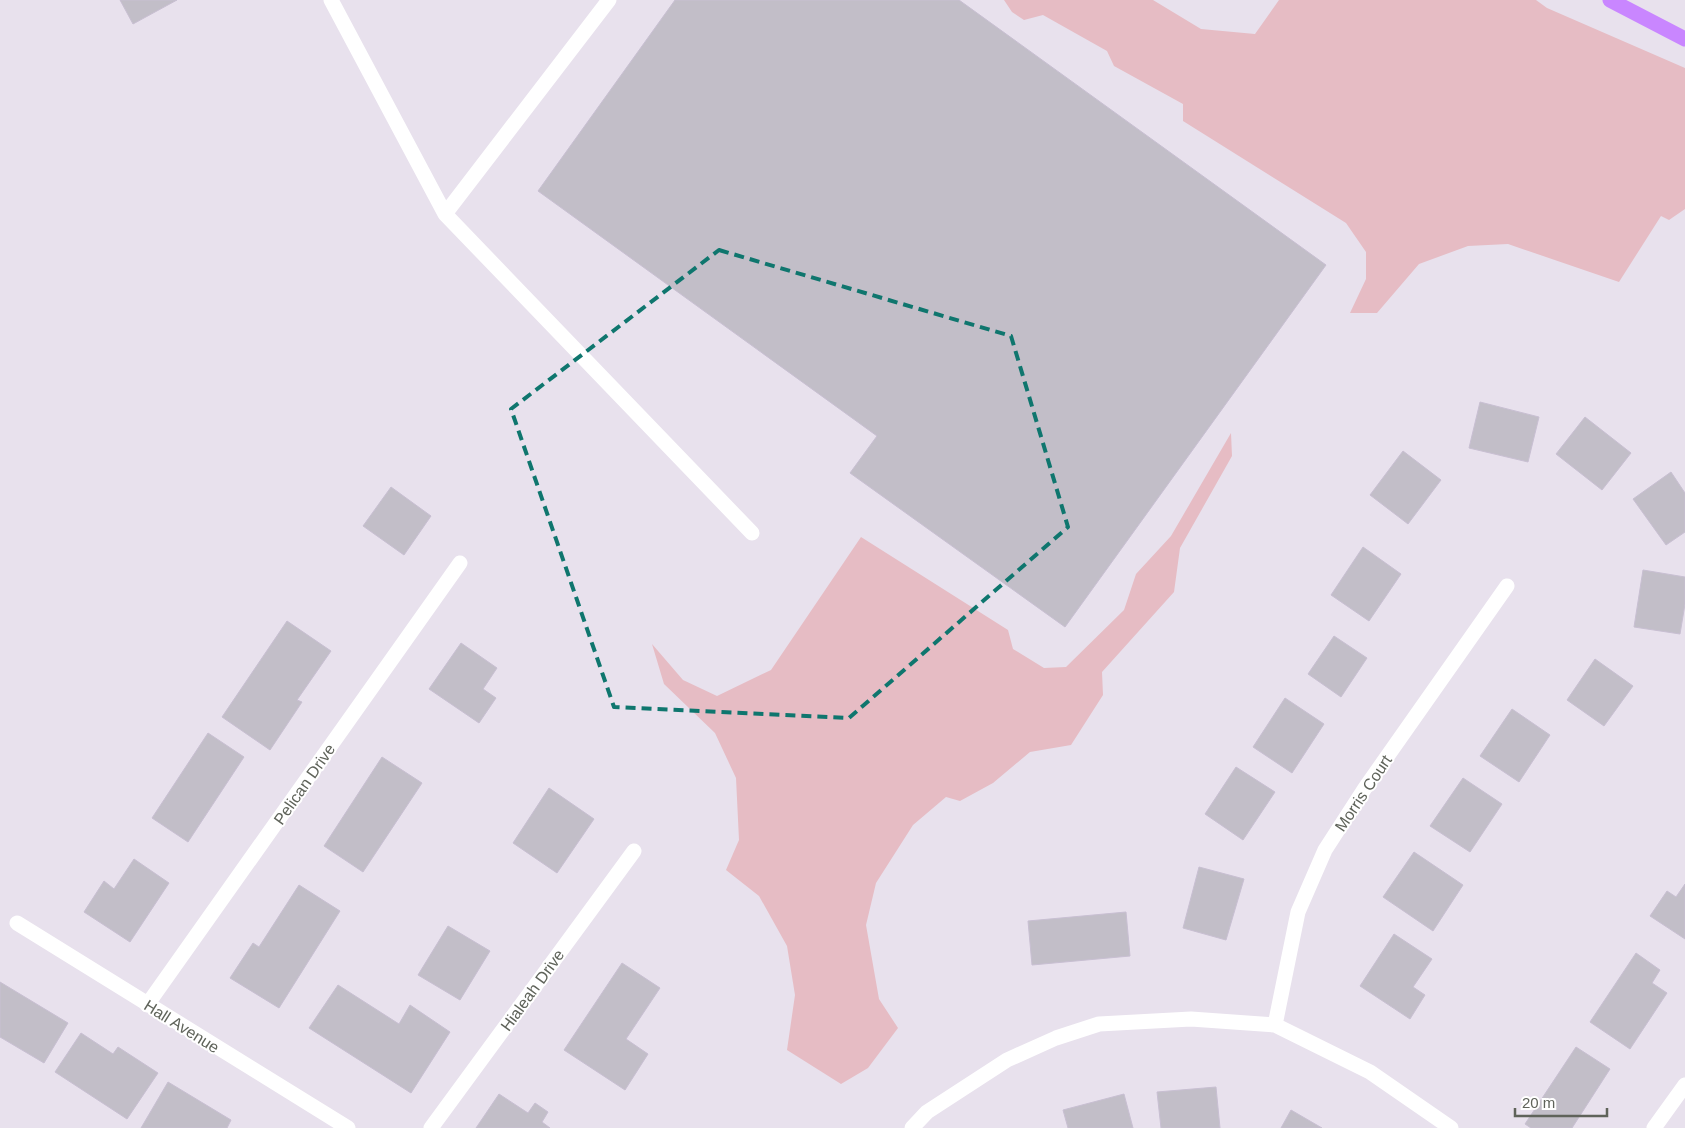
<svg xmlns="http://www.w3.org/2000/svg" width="1685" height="1128" viewBox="0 0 1685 1128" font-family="Helvetica,sans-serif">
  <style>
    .green { fill: #e6bcc4 }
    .building { fill: #c2bec8; stroke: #c8bfd2 }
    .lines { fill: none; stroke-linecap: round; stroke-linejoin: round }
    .minor { stroke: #fff; stroke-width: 15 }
    .highway { stroke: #c986ff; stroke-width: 15 }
    .marked { fill: none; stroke: #0f766e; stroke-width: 4; stroke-dasharray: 10 6; stroke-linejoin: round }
    .labels { text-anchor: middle; stroke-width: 4; stroke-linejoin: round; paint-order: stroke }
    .street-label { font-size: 16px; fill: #5f635a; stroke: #fff }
  </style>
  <rect width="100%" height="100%" fill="#e8e1ed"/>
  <path class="green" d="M1004 0H1153L1201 29 1255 34 1279 0H1536L1547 8 1685 68V209L1669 220 1661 216 1619 282 1508 244 1468 246 1419 264 1377 313H1350L1366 279V252L1346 223 1183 121V104L1114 66 1107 51 1043 15 1024 20 1012 12Z
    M1231 433 1232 456 1180 548 1174 592 1102 672 1103 695 1071 745 1030 752 993 783 960 801 946 797 913 825 876 883 866 925 879 999 898 1028 868 1068 841 1084 787 1050 795 995 787 946 759 896 726 870 739 840 736 778 715 733 664 684 652 644 683 680 717 696 771 670 861 537 1008 630 1013 649 1044 668 1066 667 1124 610 1136 574 1171 536Z"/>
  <path class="building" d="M120 0H177L133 24Z
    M675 0H959L1326 265 1065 627 850 473 877 436 538 191Z
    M1480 402 1539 417 1528 462 1469 448Z
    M1585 417 1631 453 1602 490 1556 454Z
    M1403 451 1441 480 1408 524 1370 495Z
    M1671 472 1685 493V532L1666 545 1633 499Z
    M391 487 431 516 404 555 363 526Z
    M1363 547 1401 574 1369 621 1331 595Z
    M1643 570 1685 577V604L1680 634 1634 627Z
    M287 621 331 651 297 700 302 702 270 750 222 717Z
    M1334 636 1367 658 1341 697 1308 674Z
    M461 643 497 668 483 689 496 698 479 723 429 689Z
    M1595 659 1633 686 1604 726 1567 700Z
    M1285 698 1324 724 1292 773 1253 747Z
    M1512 709 1550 735 1519 782 1480 756Z
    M208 733 244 757 188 842 152 818Z
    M382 757 422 783 363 872 324 846Z
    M1236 767 1275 792 1243 840 1205 814Z
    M1463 778 1502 804 1470 852 1430 826Z
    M549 788 594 819 557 873 513 843Z
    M1414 852 1463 885 1433 931 1383 897Z
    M134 859 169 883 130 942 84 912 104 881 114 889Z
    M1199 867 1244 879 1226 940 1183 928Z
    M1685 884V939L1650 916 1667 891 1676 897Z
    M299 885 340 911 279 1008 230 978 253 943 259 947Z
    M1126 912 1130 956 1032 965 1028 921Z
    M448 926 490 951 460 1000 418 975Z
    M1394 934 1432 959 1413 987 1425 995 1410 1019 1360 986Z
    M1636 953 1660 970 1652 983 1667 993 1630 1049 1590 1022Z
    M622 963 660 988 626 1039 648 1054 625 1090 564 1050Z
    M0 982 68 1023 44 1063 0 1037Z
    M338 985 399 1024 410 1005 450 1032 411 1093 309 1028Z
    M81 1033 113 1054 118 1047 158 1073 127 1119 55 1072Z
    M1576 1047 1610 1069 1572 1128H1531L1525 1124Z
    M168 1082 231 1120 227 1128H141Z
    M1216 1087 1220 1128H1161L1157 1092Z
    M499 1094 528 1113 535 1103 548 1112 542 1122 550 1128H476Z
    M1124 1094 1133 1128H1068L1063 1110Z
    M1291 1110 1322 1128H1281Z"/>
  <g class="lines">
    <path class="minor" d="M331 0 445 214 609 0
      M445 214 752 533
      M17 923 348 1128
      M147 1005 460 563
      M1275 1025 1298 912 1325 850 1365 788 1507 586
      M431 1128 634 851
      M912 1128 927 1112 1007 1060 1056 1038 1099 1024 1191 1019 1275 1025 1370 1072 1451 1128
      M1654 1128 1685 1085"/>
    <path class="highway" d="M1610 0 1685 39"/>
  </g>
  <path class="marked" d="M719 250 1011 336 1068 527 849 718 614 707 511 409Z"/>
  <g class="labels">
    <g class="street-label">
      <text transform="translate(304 784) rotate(-55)" y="6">Pelican Drive</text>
      <text transform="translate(1363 793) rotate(-56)" y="6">Morris Court</text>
      <text transform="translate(532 990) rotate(-54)" y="6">Hialeah Drive</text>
      <text transform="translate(182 1026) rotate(32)" y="6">Hall Avenue</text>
    </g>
  </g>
  <path d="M1515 1108v8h92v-8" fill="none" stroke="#5f635a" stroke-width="2.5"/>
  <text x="1522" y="1108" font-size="15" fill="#5f635a" stroke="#ffffff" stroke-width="4" paint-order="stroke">20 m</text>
</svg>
